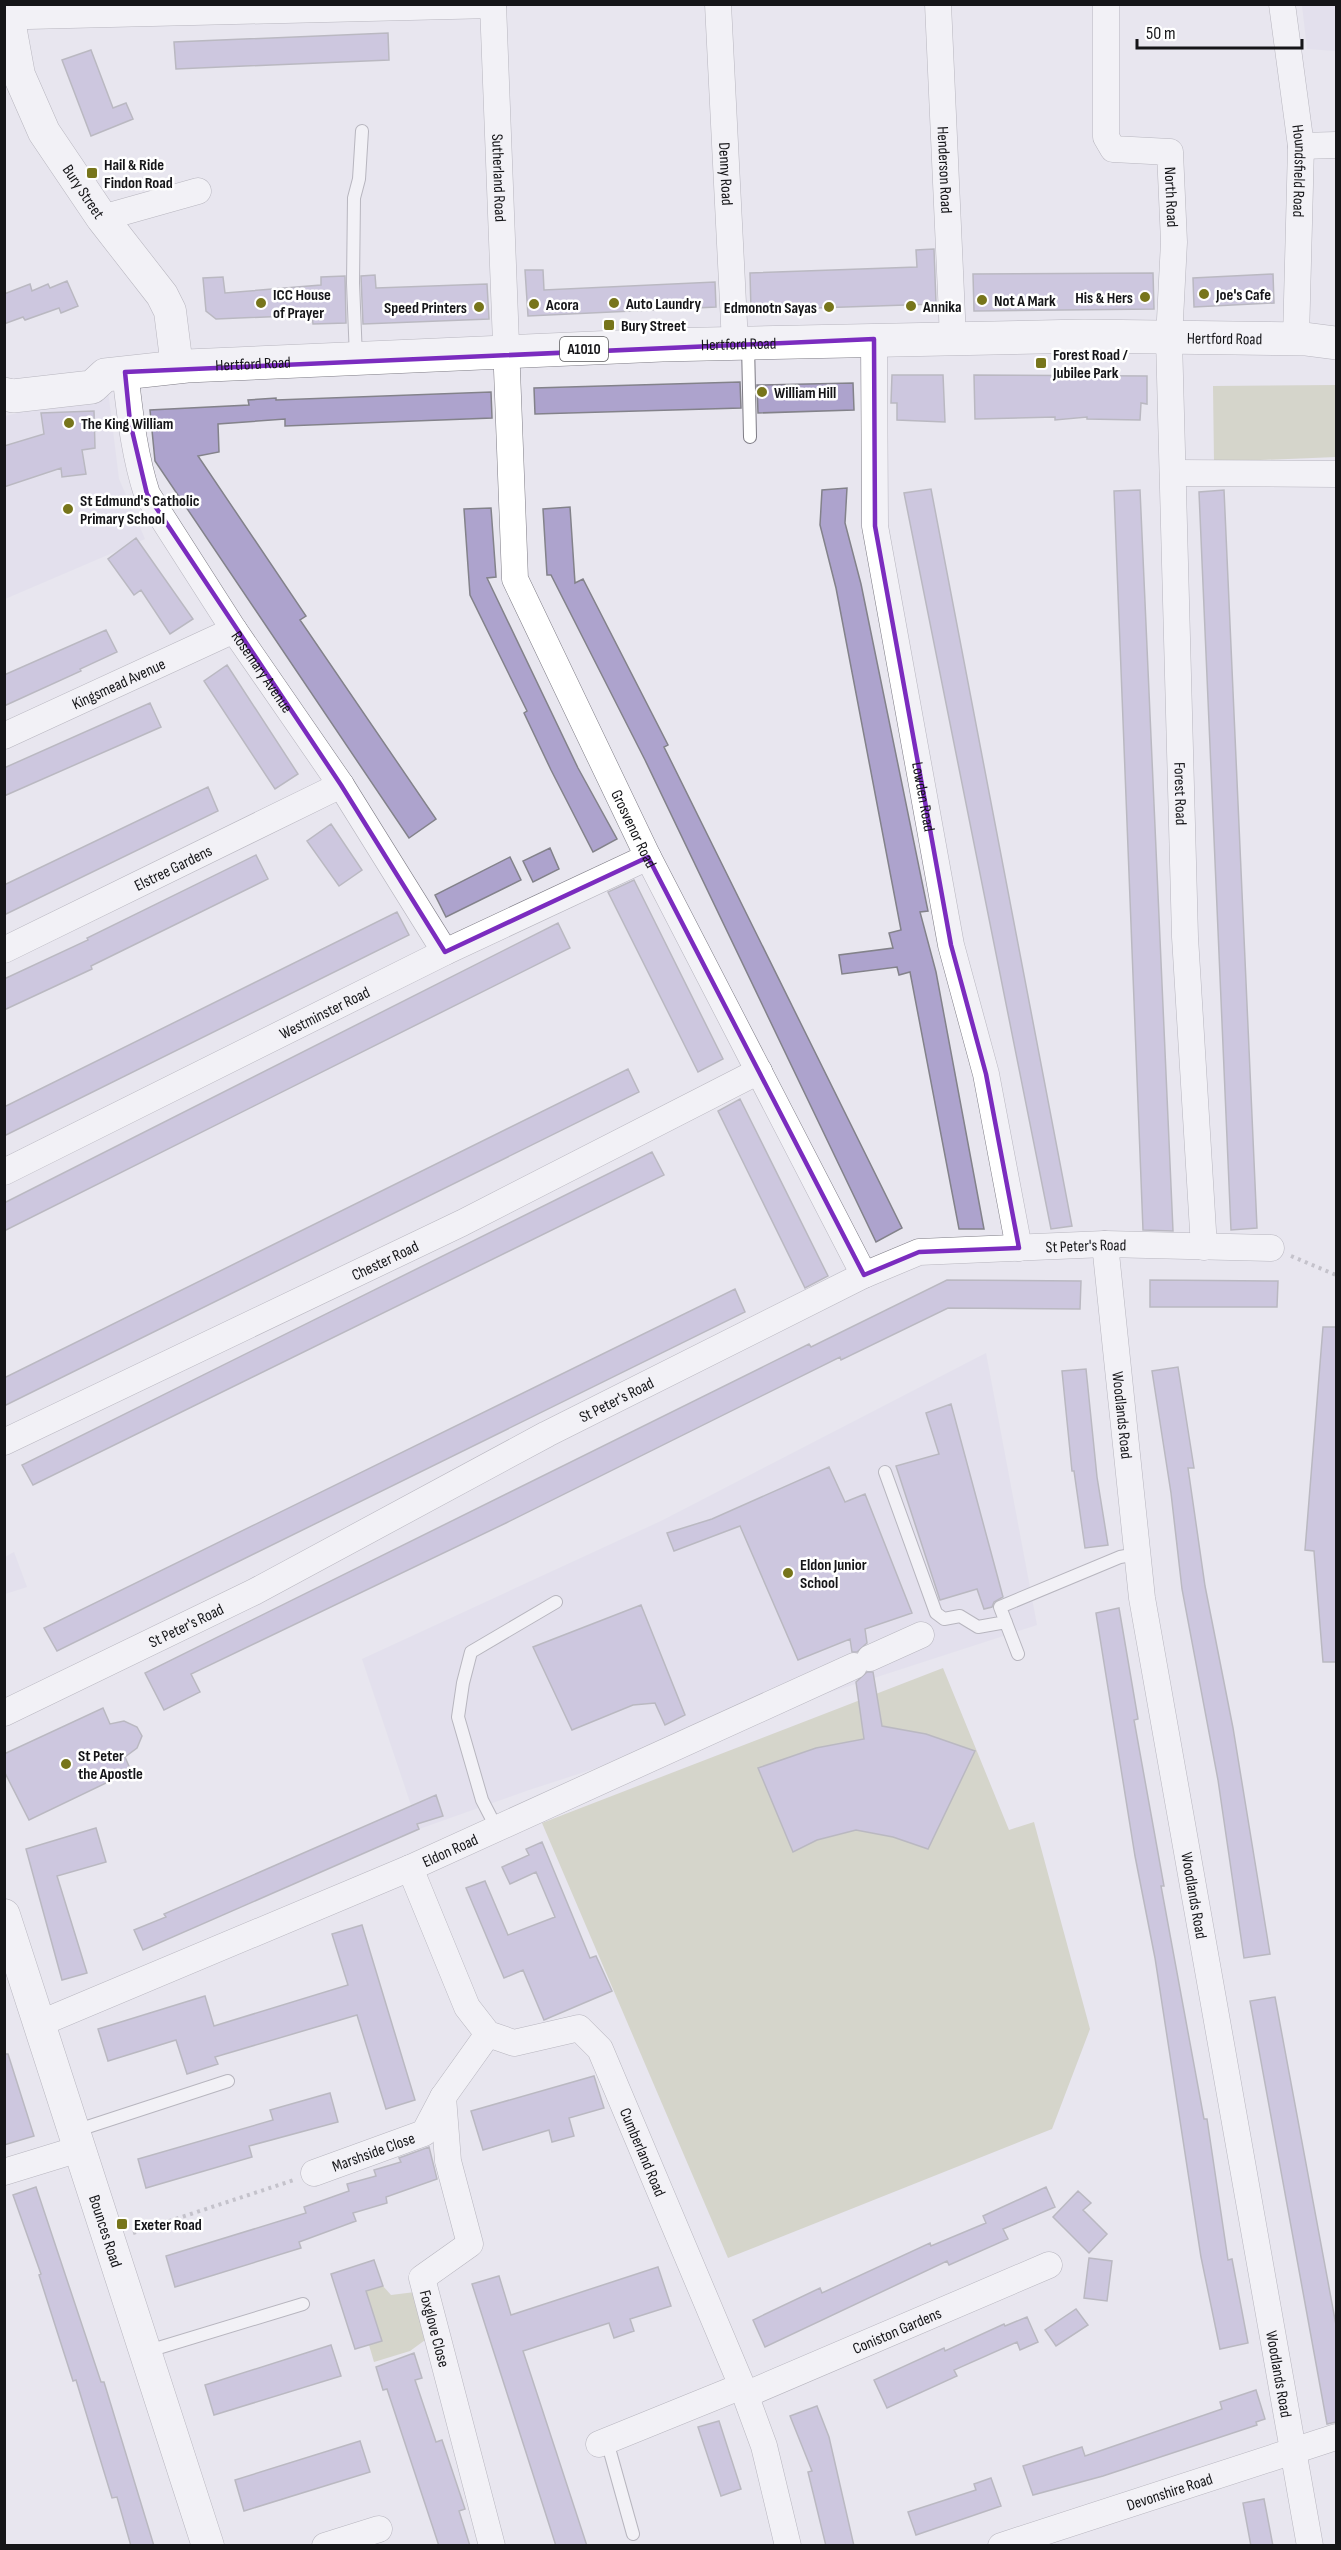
<svg xmlns="http://www.w3.org/2000/svg" width="1341" height="2550" viewBox="0 0 1341 2550" font-family="'Sofia Sans Condensed',sans-serif">
  <style>
    .built { fill: #dddaea }
    .green { fill: #bfc0a0 }
    .building { fill: #ada3cd; stroke: #83828a; stroke-width: 1.5 }
    .lines { fill: none; stroke-linecap: round; stroke-linejoin: round }
    .service-casing { stroke: #7e7c85; stroke-width: 14 }
    .minor-casing { stroke: #7e7c85; stroke-width: 27 }
    .tertiary-casing { stroke: #7e7c85; stroke-width: 33 }
    .primary-casing { stroke: #7e7c85; stroke-width: 34 }
    .path { stroke: #9a989f; stroke-width: 4; stroke-dasharray: 3 4.5; stroke-linecap: butt }
    .service { stroke: #fff; stroke-width: 12 }
    .minor { stroke: #fff; stroke-width: 26 }
    .tertiary { stroke: #fff; stroke-width: 32 }
    .primary { stroke: #fff; stroke-width: 33 }
    .marked { fill: none; stroke: #7b2cbf; stroke-width: 4.5; stroke-linejoin: round }
    .poi-dot { fill: #77751b; stroke: #fff; stroke-width: 2 }
    .labels { text-anchor: middle; stroke-width: 5; stroke-linejoin: round; paint-order: stroke }
    .shield { fill: #fff; stroke: #5b5b5d; stroke-width: 1.5 }
    .shield-label { font-size: 15px; font-weight: bold; fill: #151518 }
    .poi-label { font-size: 16px; font-weight: bold; fill: #151518; stroke: #fff; text-anchor: start }
    .street-label { font-size: 16px; fill: #151518; stroke: #fff }
  </style>
  <rect width="100%" height="100%" fill="#e8e6ef"/>
  <path class="built" d="M1302 5H1336V51L1307 49Z
    M108 391 119 479 145 539 5 599V416Z
    M986 1353 1037 1625 529 1790 419 1829 362 1659 661 1521Z
    M14 1552 27 1587 5 1594V1557Z"/>
  <path class="green" d="M1336 385V457L1214 462 1213 386Z
    M943 1668 1009 1830 1034 1822 1090 2029 1052 2129 728 2258 542 1823Z
    M383 2286 391 2295 415 2292 432 2335 410 2351 374 2362 369 2345 366 2291Z"/>
  <path class="building" d="M388 33 389 60 176 69 174 42Z
    M91 50 113 108 126 103 133 119 91 136 62 60Z
    M934 249 936 304 751 310 750 273 917 267 916 250Z
    M525 270H543L544 290 715 282 716 307 528 316Z
    M1153 273 1154 309 974 311 973 274Z
    M1273 274 1274 303 1194 307 1193 278Z
    M375 275 376 288 487 284 489 319 363 324 361 276Z
    M345 276 346 323 313 324 312 315 216 319 206 311 203 278 223 277 225 293 321 285V277Z
    M67 281 78 306 61 313 59 308 25 320 23 317 4 324V294L30 284 32 291 48 284 50 288Z
    M892 375H943L945 422 897 420V403H891Z
    M974 375 1147 376V404L1141 403 1140 420 1087 419V417L1055 420V417L975 419Z
    M740 382 741 408 535 414 534 388Z
    M853 383 854 410 758 413 757 385Z
    M491 392 492 418 285 426V419L218 424 219 452 198 456 306 616 300 620 436 819 409 838 155 461 150 410 249 405 248 400 276 398V400Z
    M94 411 95 448 82 450 86 474 62 477 61 468 4 487V446L44 434 41 413Z
    M847 488 845 523 861 584 928 911 920 912 936 972 984 1229H959L910 972 899 975 897 967 842 974 839 955 893 948 889 933 901 930 836 588 820 525 822 490Z
    M931 489 1072 1226 1051 1229 904 493Z
    M1140 490 1173 1231 1143 1230 1114 491Z
    M1224 490 1257 1228 1231 1230 1199 492Z
    M570 507 575 583 583 579 668 745 664 747 902 1228 876 1242 645 760 551 575H547L543 509Z
    M491 508 496 577 487 578 578 768 617 839 593 852 551 770 524 713 527 711 470 595 464 509Z
    M136 538 193 619 170 634 141 590 134 595 108 559Z
    M106 630 117 652 80 669 81 671 4 706V675Z
    M227 665 298 774 275 789 204 681Z
    M150 703 161 727 4 796V768Z
    M208 787 218 811 4 915V885Z
    M331 824 362 870 339 886 307 841Z
    M550 848 559 869 533 882 523 861Z
    M256 855 268 879 91 966 92 969 4 1010V979L88 940 87 938Z
    M510 857 521 880 446 917 435 895Z
    M634 880 723 1059 698 1072 608 892Z
    M397 912 409 935 4 1136V1107Z
    M558 923 570 948 4 1231V1203Z
    M628 1069 639 1092 4 1406V1378Z
    M740 1099 828 1276 805 1288 718 1111Z
    M652 1152 664 1175 33 1485 22 1465Z
    M947 1280 1081 1281 1080 1309 948 1308 841 1360 840 1357 506 1523 191 1674 200 1692 164 1710 145 1673 809 1344 811 1347Z
    M1150 1280 1278 1281 1277 1307H1150Z
    M735 1289 745 1312 57 1651 44 1628Z
    M1323 1327H1336V1662H1323L1314 1551 1305 1550Z
    M1178 1367 1194 1468H1188L1205 1586 1233 1728 1270 1954 1244 1958 1218 1780 1182 1589 1171 1493 1152 1371Z
    M1086 1369 1097 1477 1108 1545 1085 1548 1074 1471H1072L1062 1371Z
    M951 1404 1003 1597 994 1602 992 1607 984 1609 977 1589 940 1600 896 1466 939 1454 926 1413Z
    M829 1467 845 1502 865 1494 912 1613 865 1629 867 1643 857 1652H852L850 1639 798 1660 740 1526 674 1551 667 1533 712 1519Z
    M641 1605 685 1715 665 1725 655 1703 633 1705 572 1730 533 1647Z
    M1119 1608 1138 1719 1134 1720 1164 1886H1161L1204 2119H1207L1228 2260 1232 2259 1248 2343 1220 2349 1201 2257 1155 1958 1135 1856 1096 1613Z
    M867 1672H873L882 1726 926 1734 975 1751 928 1849 893 1837 856 1830 817 1840 793 1852 758 1768 816 1748 864 1739 856 1682Z
    M103 1708 110 1724 124 1721 137 1727 142 1736 137 1748 125 1757 131 1771 29 1820 4 1771V1754Z
    M436 1795 443 1816 417 1824 419 1829 143 1950 134 1930 166 1917 164 1914Z
    M96 1828 106 1862 57 1876 87 1973 62 1980 26 1849Z
    M542 1842 590 1958 596 1956 612 1991 544 2020 523 1970 504 1978 466 1888 485 1881 508 1935 555 1917 536 1872 510 1884 502 1867 529 1855 526 1849Z
    M362 1925 415 2100 386 2109 357 2015 215 2057 218 2064 187 2074 176 2040 108 2061 98 2029 205 1996 214 2026 348 1985 332 1934Z
    M1275 1997 1336 2325V2422L1327 2424 1250 2001Z
    M4 2054H8L34 2136 4 2145Z
    M594 2076 604 2108 569 2118 574 2136 552 2142 549 2130 483 2150 471 2111Z
    M330 2093 338 2122 249 2146 252 2157 146 2188 138 2159 273 2120 270 2110Z
    M429 2147 437 2179 386 2197 387 2203 353 2213 356 2221 299 2242 301 2248 175 2287 166 2256 306 2213 304 2207 349 2191 347 2184 376 2176 374 2170 401 2162 399 2158Z
    M36 2187 101 2382H104L154 2546H131L117 2497 112 2498 76 2380 73 2381 39 2275 41 2274 13 2195Z
    M1046 2187 1055 2207 1003 2229 1008 2239 949 2265 947 2261 765 2347 753 2320 820 2288 822 2293 930 2243 931 2246 986 2223 983 2216Z
    M1078 2191 1091 2203 1083 2210 1107 2234 1089 2253 1053 2217Z
    M1089 2258 1112 2261 1107 2301 1084 2298Z
    M374 2260 383 2286 366 2291 382 2341 355 2349 331 2274Z
    M658 2267 671 2306 630 2319 634 2331 614 2338 609 2323 523 2351 587 2546H556L472 2284 499 2276 511 2315Z
    M1076 2309 1088 2325 1056 2346 1045 2330Z
    M1027 2317 1038 2342 1020 2350 1017 2342 954 2370 957 2376 887 2408 874 2380 944 2348 945 2351 1004 2324 1005 2326Z
    M331 2345 341 2376 214 2415 205 2385Z
    M414 2353 422 2378 415 2380 436 2442 442 2440 465 2509 459 2511 470 2546H439L387 2389 383 2390 376 2367Z
    M1256 2390 1265 2419 1256 2422 1257 2425 1103 2476 1033 2495 1023 2466 1082 2447 1085 2456 1222 2409 1220 2402Z
    M817 2406 829 2437 854 2546H826L808 2472 812 2471 790 2416Z
    M719 2421 741 2489 721 2496 698 2427Z
    M360 2441 370 2472 244 2511 235 2480Z
    M991 2478 1001 2506 916 2535 908 2512 976 2490 974 2484Z
    M1264 2499 1273 2546H1251L1243 2503Z"/>
  <g class="lines">
    <defs>
      <path id="service" d="M748 344 750 437
        M356 358 353 283 354 198 359 179 362 131
        M885 1472 936 1613 944 1619 960 1616 978 1627 1006 1622
        M1018 1654 1000 1607 1120 1557 1137 1554
        M497 1829 482 1800 458 1717 463 1683 471 1652 556 1602
        M75 2131 228 2081
        M145 2352 303 2304
        M607 2441 633 2534"/>
      <g id="minor">
        <path id="s1" d="M493 4 515 579 648 857 864 1275"/>
        <path id="s2" d="M718 4 735 343"/>
        <path id="s3" d="M938 4 953 338"/>
        <path id="s4" d="M1106 4V137L1113 149 1170 152 1174 242 1169 339 1185 937 1204 1247"/>
        <path id="s5" d="M1282 4 1301 146 1296 339"/>
        <path d="M9 19 28 16 493 5"/>
        <path d="M1301 146 1336 145"/>
        <path d="M102 218 198 191"/>
        <path id="s6" d="M874 339 875 526 951 945 986 1074 1019 1248"/>
        <path id="s7" d="M125 372C130 414 134 454 147 494L234 630 341 785 445 952"/>
        <path d="M1173 473 1336 474"/>
        <path id="s8" d="M4 736 234 630"/>
        <path id="s9" d="M4 950 341 785"/>
        <path id="s10" d="M4 1172 445 952 648 857"/>
        <path id="s11" d="M1105 1244 1142 1598 1310 2546"/>
        <path id="s12" d="M4 1442 462 1223 759 1071"/>
        <path d="M870 1658 921 1635"/>
        <path id="s13" d="M4 1713 254 1592 547 1434 864 1275 919 1252 1105 1244 1271 1248"/>
        <path id="s14" d="M410 1868 467 2007 488 2034 514 2043 579 2028 600 2049 742 2386 764 2446 788 2546"/>
        <path id="s15" d="M41 2023 410 1868 854 1666"/>
        <path id="s16" d="M443 2097 448 2161 470 2244 422 2278 492 2546"/>
        <path d="M4 2172 79 2149"/>
        <path id="s17" d="M314 2173 424 2133 443 2097 488 2034"/>
        <path id="s18" d="M745 2395 1049 2265"/>
        <path d="M599 2444 742 2386"/>
        <path d="M325 2546 379 2529"/>
        <path id="s19" d="M1001 2546 1336 2437"/>
      </g>
      <g id="tertiary">
        <path id="s20" d="M6 4 19 75 44 132 102 218 162 295 170 311 177 367"/>
        <path id="s21" d="M4 1915 208 2546"/>
      </g>
      <g id="primary">
        <path id="s22" d="M4 394 13 396 92 387 105 375 187 366 662 345 1084 336 1305 339 1336 343"/>
      </g>
    </defs>
    <use href="#service" class="service-casing"/>
    <use href="#minor" class="minor-casing"/>
    <use href="#tertiary" class="tertiary-casing"/>
    <use href="#primary" class="primary-casing"/>
    <path class="path" d="M1291 1256 1336 1275
      M133 2233 294 2180"/>
    <use href="#service" class="service"/>
    <use href="#minor" class="minor"/>
    <use href="#tertiary" class="tertiary"/>
    <use href="#primary" class="primary"/>
  </g>
  <path d="M0 0H1341V2550H0ZM874 339 875 526 951 945 986 1074 1019 1248 919 1252 864 1275 648 857 445 952 341 785 147 494 130 422 125 372Z" fill="#e8e6ef" fill-opacity=".55" fill-rule="evenodd"/>
  <path class="marked" d="M874 339 875 526 951 945 986 1074 1019 1248 919 1252 864 1275 648 857 445 952 341 785 147 494 130 422 125 372Z"/>
  <g class="poi-dot">
    <rect x="86" y="167" width="12" height="12" rx="3"/>
    <circle cx="1204" cy="294" r="6"/>
    <circle cx="1145" cy="297" r="6"/>
    <circle cx="982" cy="300" r="6"/>
    <circle cx="261" cy="303" r="6"/>
    <circle cx="614" cy="303" r="6"/>
    <circle cx="534" cy="304" r="6"/>
    <circle cx="911" cy="306" r="6"/>
    <circle cx="479" cy="307" r="6"/>
    <circle cx="829" cy="307" r="6"/>
    <rect x="603" y="319" width="12" height="12" rx="3"/>
    <rect x="1035" y="357" width="12" height="12" rx="3"/>
    <circle cx="762" cy="392" r="6"/>
    <circle cx="69" cy="423" r="6"/>
    <circle cx="68" cy="509" r="6"/>
    <circle cx="788" cy="1573" r="6"/>
    <circle cx="66" cy="1764" r="6"/>
    <rect x="116" y="2218" width="12" height="12" rx="3"/>
  </g>
  <g class="labels">
    <rect class="shield" x="560" y="337" width="48" height="24" rx="4.5"/>
    <g class="shield-label">
      <text x="584" y="354">A1010</text>
    </g>
    <g class="poi-label">
      <text x="104" y="170">Hail &amp; Ride<tspan x="104" dy="18">Findon Road</tspan></text>
      <text x="273" y="300">ICC House<tspan x="273" dy="18">of Prayer</tspan></text>
      <text x="1216" y="300">Joe's Cafe</text>
      <text x="1133" y="303" text-anchor="end">His &amp; Hers</text>
      <text x="994" y="306">Not A Mark</text>
      <text x="626" y="309">Auto Laundry</text>
      <text x="546" y="310">Acora</text>
      <text x="923" y="312">Annika</text>
      <text x="467" y="313" text-anchor="end">Speed Printers</text>
      <text x="817" y="313" text-anchor="end">Edmonotn Sayas</text>
      <text x="621" y="331">Bury Street</text>
      <text x="1053" y="360">Forest Road /<tspan x="1053" dy="18">Jubilee Park</tspan></text>
      <text x="774" y="398">William Hill</text>
      <text x="81" y="429">The King William</text>
      <text x="80" y="506">St Edmund's Catholic<tspan x="80" dy="18">Primary School</tspan></text>
      <text x="800" y="1570">Eldon Junior<tspan x="800" dy="18">School</tspan></text>
      <text x="78" y="1761">St Peter<tspan x="78" dy="18">the Apostle</tspan></text>
      <text x="134" y="2230">Exeter Road</text>
    </g>
    <g class="street-label">
      <text dy="6" stroke="none"><textPath href="#s3" startOffset="166">Henderson Road</textPath></text>
      <text dy="6" stroke="none"><textPath href="#s5" startOffset="168">Houndsfield Road</textPath></text>
      <text dy="6" stroke="none"><textPath href="#s2" startOffset="170">Denny Road</textPath></text>
      <text dy="6" stroke="none"><textPath href="#s1" startOffset="174">Sutherland Road</textPath></text>
      <text dy="6" stroke="none"><textPath href="#s20" startOffset="206">Bury Street</textPath></text>
      <text dy="6" stroke="none"><textPath href="#s4" startOffset="249">North Road</textPath></text>
      <text dy="6" stroke="none"><textPath href="#s22" startOffset="1227">Hertford Road</textPath></text>
      <text dy="6" stroke="none"><textPath href="#s22" startOffset="741">Hertford Road</textPath></text>
      <text dy="6" stroke="none"><textPath href="#s22" startOffset="255">Hertford Road</textPath></text>
      <text dy="6" stroke="none"><textPath href="#s7" startOffset="336">Rosemary Avenue</textPath></text>
      <text dy="6" stroke="none"><textPath href="#s8" startOffset="126">Kingsmead Avenue</textPath></text>
      <text dy="6" stroke="none"><textPath href="#s4" startOffset="846">Forest Road</textPath></text>
      <text dy="6" stroke="none"><textPath href="#s6" startOffset="462">Lowden Road</textPath></text>
      <text dy="6" stroke="none"><textPath href="#s1" startOffset="852">Grosvenor Road</textPath></text>
      <text dy="6" stroke="none"><textPath href="#s9" startOffset="188">Elstree Gardens</textPath></text>
      <text dy="6" stroke="none"><textPath href="#s10" startOffset="358">Westminster Road</textPath></text>
      <text dy="6" stroke="none"><textPath href="#s13" startOffset="1192">St Peter's Road</textPath></text>
      <text dy="6" stroke="none"><textPath href="#s12" startOffset="422">Chester Road</textPath></text>
      <text dy="6" stroke="none"><textPath href="#s13" startOffset="688">St Peter's Road</textPath></text>
      <text dy="6" stroke="none"><textPath href="#s11" startOffset="172">Woodlands Road</textPath></text>
      <text dy="6" stroke="none"><textPath href="#s13" startOffset="202">St Peter's Road</textPath></text>
      <text dy="6" stroke="none"><textPath href="#s15" startOffset="444">Eldon Road</textPath></text>
      <text dy="6" stroke="none"><textPath href="#s11" startOffset="658">Woodlands Road</textPath></text>
      <text dy="6" stroke="none"><textPath href="#s17" startOffset="63">Marshside Close</textPath></text>
      <text dy="6" stroke="none"><textPath href="#s14" startOffset="420">Cumberland Road</textPath></text>
      <text dy="6" stroke="none"><textPath href="#s21" startOffset="332">Bounces Road</textPath></text>
      <text dy="6" stroke="none"><textPath href="#s16" startOffset="261">Foxglove Close</textPath></text>
      <text dy="6" stroke="none"><textPath href="#s18" startOffset="165">Coniston Gardens</textPath></text>
      <text dy="6" stroke="none"><textPath href="#s11" startOffset="1144">Woodlands Road</textPath></text>
      <text dy="6" stroke="none"><textPath href="#s19" startOffset="177">Devonshire Road</textPath></text>
    </g>
  </g>
  <rect width="1341" height="2550" fill="none" stroke="#151518" stroke-width="12"/>
  <path d="M1137 39v9h165v-9" fill="none" stroke="#151518" stroke-width="3"/>
  <text x="1146" y="39" font-size="18" fill="#151518" stroke="#ffffff" stroke-width="4.5" paint-order="stroke">50 m</text>
</svg>
